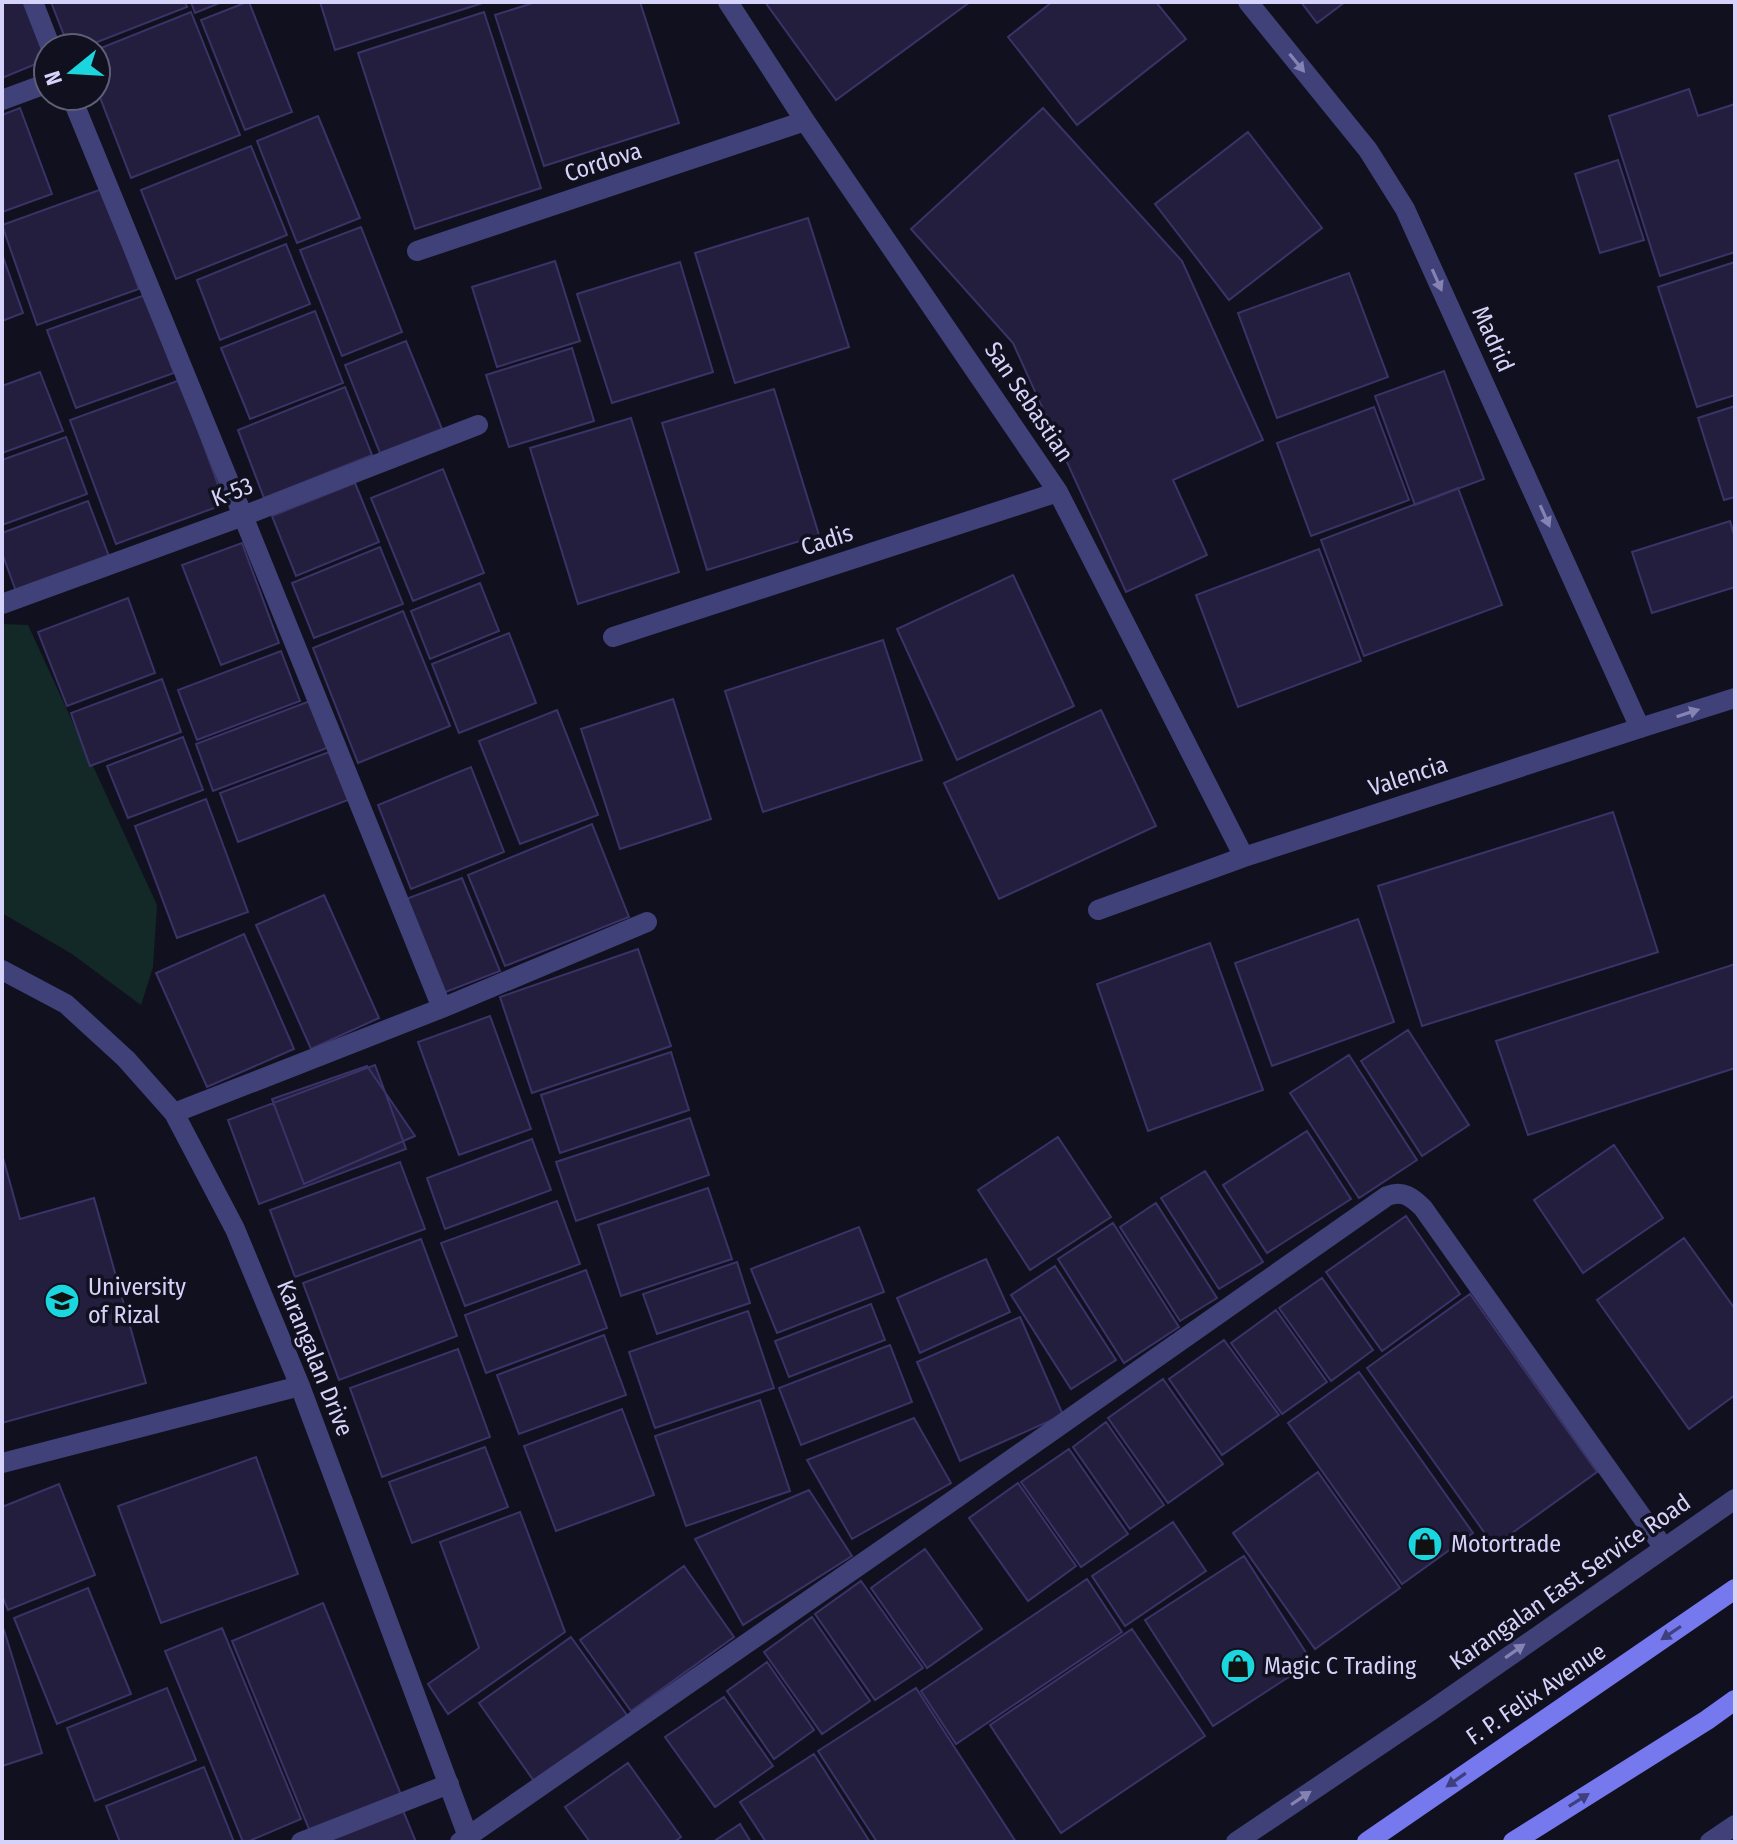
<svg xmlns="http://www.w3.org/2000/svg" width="1737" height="1844" viewBox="0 0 1737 1844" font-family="'Fira Sans Condensed',sans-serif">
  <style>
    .green { fill: #132927 }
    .building { fill: #231e3e; stroke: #3a3367; stroke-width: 2 }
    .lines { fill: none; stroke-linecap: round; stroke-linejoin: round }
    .service { stroke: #404179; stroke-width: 20 }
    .minor { stroke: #404179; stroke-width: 20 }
    .tertiary { stroke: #404179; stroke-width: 20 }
    .secondary { stroke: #7679ee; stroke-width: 20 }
    .oneway { fill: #8483b3 }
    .oneway2 { fill: #3e3f7c }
    .labels { text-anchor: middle; stroke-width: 7; stroke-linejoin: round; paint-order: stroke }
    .street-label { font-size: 24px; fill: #d6d3fa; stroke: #11101f }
    .poi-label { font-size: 24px; fill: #d6d3fa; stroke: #11101f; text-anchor: start }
  </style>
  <rect width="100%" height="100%" fill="#11101f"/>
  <path class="green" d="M2 624 28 625 157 905 153 967 141 1005 72 954 2 913Z"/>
  <path class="building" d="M2 2H26L48 59 2 78Z
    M51 2H185L187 7 82 48H69Z
    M191 2H222L195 13Z
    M247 2H249L292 112 245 130 201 20Z
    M320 2H486L335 50Z
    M536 2H640L679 123 544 166 495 15Z
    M765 2H970L836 100Z
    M1052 2H1156L1186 39 1077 125 1008 37Z
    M1301 2H1345L1317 23Z
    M191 12 240 135 131 178 96 87V50Z
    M484 12 541 188 415 229 358 53Z
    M1689 89 1698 116 1735 104V252L1660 276 1609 116Z
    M20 108 52 194 2 212V115Z
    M1043 108 1182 261 1263 440 1173 480 1207 555 1126 592 1013 343 911 229Z
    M318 116 360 218 297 243 257 141Z
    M1248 132 1322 228 1229 300 1155 204Z
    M251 146 287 235 176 279 141 190Z
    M1618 160 1644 240 1600 253 1575 174Z
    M102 189 139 289 37 325 2 225Z
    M808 218 849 347 735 383 695 253Z
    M361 227 402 332 342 356 300 250Z
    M286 244 310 304 220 340 197 280Z
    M2 254 23 313 2 321Z
    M555 261 580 341 497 367 472 287Z
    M680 262 713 372 612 403 577 294Z
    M1735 262V395L1697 407 1658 287Z
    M1349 273 1388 377 1277 418 1238 313Z
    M145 295 174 373 76 408 47 330Z
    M315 311 343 383 250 419 221 348Z
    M406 341 442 429 380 453 345 365Z
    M572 348 594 421 509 447 486 375Z
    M1444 371 1484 479 1415 505 1375 396Z
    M40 372 63 431 2 453V386Z
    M180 380 225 504 116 544 70 420Z
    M345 387 372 455 264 498 238 430Z
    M774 389 819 535 707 570 662 423Z
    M1735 406V497L1724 500 1698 418Z
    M1374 407 1409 500 1311 536 1277 443Z
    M631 418 679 572 578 604 530 448Z
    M66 437 87 494 2 525V460Z
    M443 469 484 573 413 601 371 498Z
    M355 483 379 542 296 576 272 516Z
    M1458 488 1502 605 1364 656 1321 540Z
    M88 501 110 559 17 594 2 553V533Z
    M1730 521 1735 538V587L1652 613 1632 552Z
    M242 543 279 643 221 665 182 565Z
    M380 547 403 604 314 638 292 583Z
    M1319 549 1361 661 1238 707 1196 595Z
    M1013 575 1074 706 957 760 897 629Z
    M480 583 499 631 430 659 411 611Z
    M128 598 155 673 67 706 38 632Z
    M403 611 450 726 358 763 313 648Z
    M509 633 536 703 459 733 432 664Z
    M883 640 922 760 763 812 725 691Z
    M281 651 300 701 197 740 178 690Z
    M162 679 181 732 90 766 71 713Z
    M673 699 711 819 620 849 581 729Z
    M310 701 327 748 213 791 196 744Z
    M557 710 598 815 520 844 479 741Z
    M1101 710 1156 826 999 899 944 783Z
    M183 737 203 790 128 818 107 766Z
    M329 752 348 800 238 842 220 793Z
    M471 767 504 852 411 889 378 805Z
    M206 799 248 912 177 938 135 826Z
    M1613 812 1658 952 1422 1026 1378 886Z
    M592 824 629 917 505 966 468 875Z
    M462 878 500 971 443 993 406 899Z
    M324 895 379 1018 311 1049 256 925Z
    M1358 919 1394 1022 1272 1066 1235 963Z
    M244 934 294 1049 207 1087 156 973Z
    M1210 943 1263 1090 1148 1131 1097 984Z
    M638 949 671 1046 532 1093 500 997Z
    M1735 964V1068L1528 1135 1496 1041Z
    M490 1016 531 1129 459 1155 418 1042Z
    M1408 1030 1469 1125 1422 1156 1361 1061Z
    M671 1052 689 1110 560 1153 541 1095Z
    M1349 1055 1417 1160 1359 1198 1290 1093Z
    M375 1065 406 1149 259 1204 228 1120Z
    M367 1066 415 1136 304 1184 272 1099Z
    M690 1118 709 1175 576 1221 556 1162Z
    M1307 1131 1351 1199 1267 1253 1223 1185Z
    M1058 1137 1111 1217 1030 1270 978 1190Z
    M532 1139 551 1190 445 1229 427 1178Z
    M1614 1145 1663 1218 1583 1273 1534 1200Z
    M2 1154 20 1219 94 1198 146 1383 2 1423Z
    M400 1162 425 1229 295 1277 270 1210Z
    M1205 1171 1263 1262 1219 1289 1161 1198Z
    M708 1188 732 1259 621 1296 598 1225Z
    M557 1201 580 1264 465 1306 441 1243Z
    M1156 1203 1217 1298 1180 1321 1120 1227Z
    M1406 1216 1460 1294 1382 1351 1326 1272Z
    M1113 1223 1179 1327 1124 1363 1058 1259Z
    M859 1227 884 1292 777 1333 751 1269Z
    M1684 1238 1735 1309V1395L1689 1429 1597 1300Z
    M421 1239 457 1336 339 1380 303 1283Z
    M986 1259 1010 1312 920 1353 897 1298Z
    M737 1262 750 1303 657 1334 643 1294Z
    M1055 1266 1116 1360 1071 1389 1011 1295Z
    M586 1270 607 1328 486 1373 465 1315Z
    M1322 1278 1373 1350 1331 1381 1279 1308Z
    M1470 1294 1597 1472 1494 1546 1367 1368Z
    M871 1304 885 1340 789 1377 775 1341Z
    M1276 1310 1327 1382 1282 1414 1231 1343Z
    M748 1311 774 1388 655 1428 629 1352Z
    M1020 1317 1063 1415 960 1461 917 1362Z
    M604 1335 626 1395 519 1434 497 1375Z
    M1224 1340 1279 1415 1222 1455 1169 1379Z
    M890 1345 912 1402 801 1445 779 1388Z
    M458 1349 490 1437 382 1477 350 1388Z
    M1359 1372 1473 1533 1402 1584 1288 1423Z
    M1163 1379 1223 1464 1168 1503 1108 1418Z
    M760 1400 790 1491 686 1526 655 1436Z
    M622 1409 654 1495 556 1531 524 1446Z
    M914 1418 951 1483 852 1539 807 1460Z
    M1106 1422 1164 1505 1130 1529 1073 1447Z
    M485 1447 508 1507 412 1543 389 1482Z
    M1069 1449 1128 1534 1081 1567 1021 1482Z
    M256 1457 298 1574 161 1623 118 1506Z
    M1318 1472 1400 1588 1315 1649 1233 1533Z
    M1018 1483 1076 1566 1028 1601 969 1518Z
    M59 1484 95 1575 8 1610 2 1595V1507Z
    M809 1490 852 1556 743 1625 695 1539Z
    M520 1512 565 1632 448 1714 428 1684 479 1648 440 1542Z
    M1173 1522 1206 1571 1125 1626 1092 1576Z
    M925 1549 982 1629 927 1668 871 1588Z
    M1244 1556 1312 1662 1213 1726 1145 1620Z
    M684 1566 734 1637 631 1711 580 1640Z
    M1087 1579 1122 1632 956 1744 921 1691Z
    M861 1581 923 1668 875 1700 815 1614Z
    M88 1588 131 1694 57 1724 14 1618Z
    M323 1603 402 1797 311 1834 232 1641Z
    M812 1617 870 1701 822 1734 764 1652Z
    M222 1628 301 1819 247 1842H243L165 1651Z
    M1132 1629 1205 1736 1061 1833 990 1725Z
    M4 1630 42 1753 2 1766V1631Z
    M571 1637 629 1718 536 1784 479 1703Z
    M767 1662 814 1730 774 1759 727 1691Z
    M167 1688 196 1760 95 1801 67 1728Z
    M916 1688 953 1745 1016 1842H877L818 1751Z
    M724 1697 773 1766 715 1807 665 1737Z
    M814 1754 870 1842H766L740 1802Z
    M628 1763 681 1837 674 1842H590L565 1807Z
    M204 1767 234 1842H120L106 1806Z
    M402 1808 416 1842H316Z
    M740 1824 751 1842H713Z"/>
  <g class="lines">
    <path class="service" d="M301 1842 449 1784"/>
    <path class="minor" d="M33 2 51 48
      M728 2 805 121 1058 492 1244 857
      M71 96 243 516 442 1008
      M2 100 48 83
      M417 251 805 121
      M2 604 243 516 478 425
      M613 637 1058 492
      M1098 910 1244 857 1640 728
      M2 970 66 1004 126 1059 174 1113 235 1229 300 1386 470 1842
      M174 1113 442 1008 647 922
      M2 1463 300 1386
      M460 1842 945 1506 1387 1196C1403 1190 1412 1197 1423 1208L1664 1548
      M1236 1842 1429 1712 1735 1499
      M1710 1842 1735 1825"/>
    <path class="tertiary" d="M1248 2 1368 150 1405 209 1640 728 1735 698"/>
    <path class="secondary" d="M1367 1842 1735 1589
      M1513 1842 1707 1720 1735 1700"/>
  </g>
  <defs><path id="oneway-solid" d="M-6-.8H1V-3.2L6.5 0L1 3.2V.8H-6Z" transform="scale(2)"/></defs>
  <g class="oneway">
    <use href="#oneway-solid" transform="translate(1297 63) rotate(51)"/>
    <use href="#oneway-solid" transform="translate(1437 280) rotate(66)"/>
    <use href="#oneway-solid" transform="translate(1545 516) rotate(66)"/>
    <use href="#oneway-solid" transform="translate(1688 713) rotate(-18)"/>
    <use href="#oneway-solid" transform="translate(1515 1651) rotate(-35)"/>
    <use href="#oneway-solid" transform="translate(1301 1798) rotate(-34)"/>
  </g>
  <g class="oneway2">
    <use href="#oneway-solid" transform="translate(1671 1633) rotate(146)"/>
    <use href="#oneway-solid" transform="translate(1456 1780) rotate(145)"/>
    <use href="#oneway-solid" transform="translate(1579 1800) rotate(-32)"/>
  </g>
  <defs>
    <symbol id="university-disc" viewBox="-11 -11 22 22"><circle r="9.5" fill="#1bd6de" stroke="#11101f"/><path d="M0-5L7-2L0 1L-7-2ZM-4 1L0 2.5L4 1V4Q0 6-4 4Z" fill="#111"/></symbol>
    <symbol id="shop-disc" viewBox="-11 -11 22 22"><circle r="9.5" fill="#1bd6de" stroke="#11101f"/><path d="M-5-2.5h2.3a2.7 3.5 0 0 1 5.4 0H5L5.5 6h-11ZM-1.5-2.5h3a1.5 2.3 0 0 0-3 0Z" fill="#111"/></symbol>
  </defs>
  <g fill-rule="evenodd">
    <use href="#university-disc" x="42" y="1281" width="40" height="40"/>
    <use href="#shop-disc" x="1405" y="1524" width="40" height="40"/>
    <use href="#shop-disc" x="1218" y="1646" width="40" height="40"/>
  </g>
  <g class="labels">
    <g class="street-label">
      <text transform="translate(603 162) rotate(-18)" y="8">Cordova</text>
      <text transform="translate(1493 339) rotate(66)" y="8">Madrid</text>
      <text transform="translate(1029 402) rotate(56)" y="8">San Sebastian</text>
      <text transform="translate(232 492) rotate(-21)" y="8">K-53</text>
      <text transform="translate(827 540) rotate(-18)" y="8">Cadis</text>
      <text transform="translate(1408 776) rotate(-18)" y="8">Valencia</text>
      <text transform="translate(315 1358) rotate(68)" y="8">Karangalan Drive</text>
      <text transform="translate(1570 1582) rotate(-35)" y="8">Karangalan East Service Road</text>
      <text transform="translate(1536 1694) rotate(-34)" y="8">F. P. Felix Avenue</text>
    </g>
    <g class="poi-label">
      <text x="88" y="1295">University<tspan x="88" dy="28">of Rizal</tspan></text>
      <text x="1451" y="1552">Motortrade</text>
      <text x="1264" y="1674">Magic C Trading</text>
    </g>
  </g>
  <rect width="1737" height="1844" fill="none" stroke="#d6d3fa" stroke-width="8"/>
  <g transform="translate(72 72) rotate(252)"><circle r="38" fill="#11101f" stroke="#605e77" stroke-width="2"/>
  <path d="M0-6L14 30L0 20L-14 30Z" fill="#1bd6de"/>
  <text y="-12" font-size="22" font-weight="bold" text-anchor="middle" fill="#d6d3fa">N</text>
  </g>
</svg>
